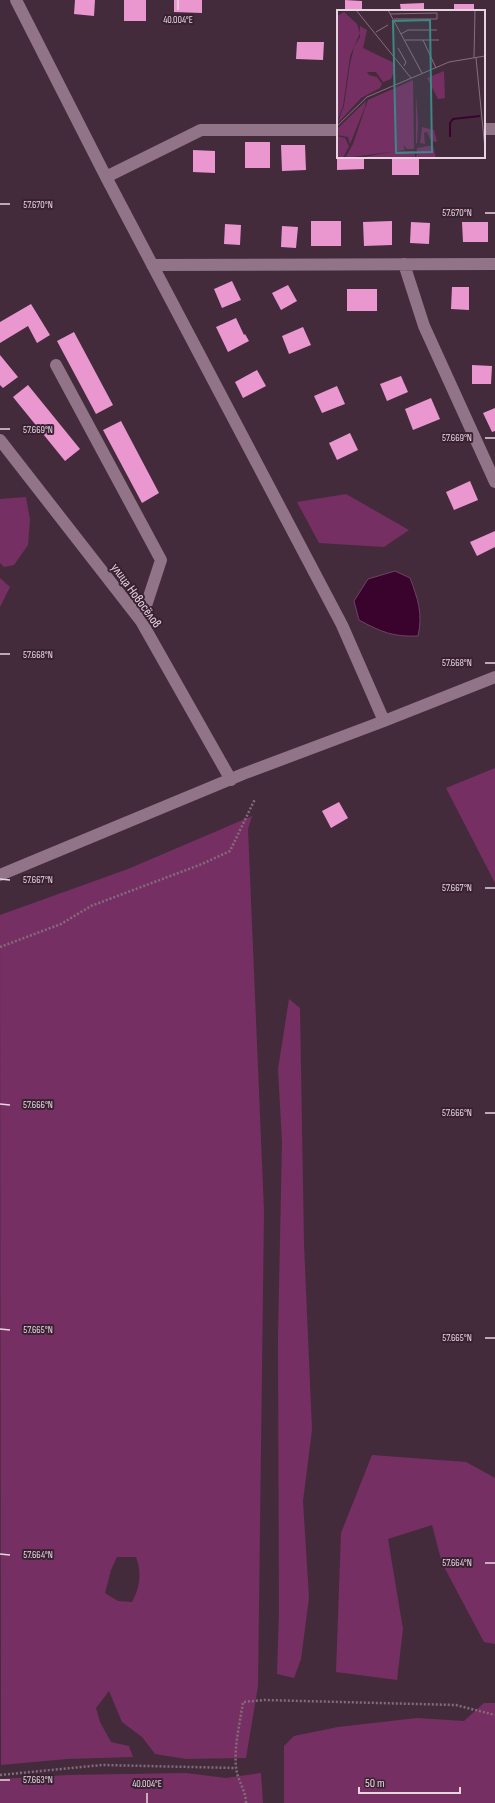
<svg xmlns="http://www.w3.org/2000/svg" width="495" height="1803" viewBox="0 0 495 1803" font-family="'Sofia Sans Condensed',sans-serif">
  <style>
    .green { fill: #762f63; fill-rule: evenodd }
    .water { fill: #3a032e; stroke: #6e4263 }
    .building { fill: #ea97d0 }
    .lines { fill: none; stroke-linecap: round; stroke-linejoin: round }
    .path { stroke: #826c7b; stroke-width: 2.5; stroke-dasharray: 2 2; stroke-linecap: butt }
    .minor { stroke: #917487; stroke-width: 12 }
    .ticks { fill: none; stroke: #e6d5e0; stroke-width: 1.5 }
    .labels { text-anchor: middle; stroke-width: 4; stroke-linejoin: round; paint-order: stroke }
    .street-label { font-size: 13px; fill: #e6d5e0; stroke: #392132 }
    .inset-river { fill: none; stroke: #3a032e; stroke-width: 2 }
    .inset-road { fill: none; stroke: #856f7e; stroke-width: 1 }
    .view { fill: #3a8985; fill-opacity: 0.15; stroke: #3a8985; stroke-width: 2 }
    .inset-edge { fill: none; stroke: #e6d5e0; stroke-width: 2 }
    .ticks-label { font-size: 10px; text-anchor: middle; fill: #e6d5e0; stroke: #392132; stroke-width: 4; stroke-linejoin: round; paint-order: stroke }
  </style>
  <rect width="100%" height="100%" fill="#442b3c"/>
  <path class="green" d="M346 494 409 530 384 547 319 543 297 502Z
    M26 497 30 520 28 545 14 565 4 567 0 563V499Z
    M0 578 10 587 0 607Z
    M495 768V883L446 788Z
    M252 816 248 829 264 1211 258 1686 246 1758 186 1759 155 1754 142 1737 122 1722 109 1691 96 1708 100 1722 111 1742 129 1746 133 1757 67 1759 1 1765 0 915 128 869ZM117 1557H136C142 1572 140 1588 132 1602L118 1601 105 1593 111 1570Z
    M289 999 300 1008 304 1244 312 1430 303 1501 309 1598 301 1659 294 1678 277 1674 279 1611 278 1338 282 1142 278 1069Z
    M372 1455 466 1462 495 1478V1644L484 1642 442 1563 432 1525 388 1539 403 1629 397 1680 336 1672 341 1533Z
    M484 1703H495V1803H284V1746L294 1736 338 1727 417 1718 464 1721Z
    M186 1773 226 1778 261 1773 263 1803H0V1779L68 1775Z"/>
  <path class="water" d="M395 571 410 578C418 599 423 614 418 636 393 637 381 632 359 620L354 601 368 579Z"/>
  <path class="building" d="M75 0H95L94 16 74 14Z
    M124 0H146V21H124Z
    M174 0H202V13L174 12Z
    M345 0 362 1V11H345Z
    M424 3V11H401L400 4Z
    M454 4H474V11H454Z
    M297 42H324L323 60 296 59Z
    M245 142H270V168H245Z
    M281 145H305L306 170 282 171Z
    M193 150 215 151V173L193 172Z
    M337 157H364V169L337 170Z
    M392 157H419V175H392Z
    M311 221H341V246H311Z
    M392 221V245L364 246 363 222Z
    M411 222 430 223 429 244 410 243Z
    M462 222H488V242H463Z
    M225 224 241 225 240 245 224 244Z
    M282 226 298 227 296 248 281 247Z
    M232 281 241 300 222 308 214 289Z
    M288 285 297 301 281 310 272 293Z
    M452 287H469V310L451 309Z
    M347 289H377V311H347Z
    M31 304 50 335 37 343 28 326 0 343V322Z
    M236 318 244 335 245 334 249 341 228 352 216 327Z
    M303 327 311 345 289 354 282 336Z
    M74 332 113 405 96 414 57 341Z
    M0 355 18 377 3 388 0 385Z
    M472 365 492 366 491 384H472Z
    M257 370 266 386 243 398 235 382Z
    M401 376 408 392 387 401 380 384Z
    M28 385 80 449 65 461 13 397Z
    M337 386 345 404 322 413 314 396Z
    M431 398 440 419 413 430 405 409Z
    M495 408V431L492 432 483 413Z
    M121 421 159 493 142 503 103 430Z
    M350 433 358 450 337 460 329 443Z
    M470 481 478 500 454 510 446 492Z
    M495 531V547L477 556 470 542Z
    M339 802 348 818 331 828 322 811Z"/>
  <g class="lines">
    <path class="path" d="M0 947 61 924 91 906 202 864 230 851 255 799
      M0 1775 102 1765 236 1768
      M246 1803C246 1790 237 1780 236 1767 234 1746 240 1723 243 1702L264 1700 456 1705 495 1715"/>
    <path class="minor" d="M16 0 106 177 342 625 384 721
      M484 129H495
      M106 177 201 130H338
      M404 264 424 326 495 482
      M152 265 495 264
      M56 365 161 560 141 621
      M0 440 141 621 231 780
      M0 875 243 774 384 721 495 677"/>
  </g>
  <path class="ticks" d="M178 10V0M0 204H10M485 213H495M0 429H10M485 438H495M0 654H10M485 663H495M0 879 10 880M485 888H495M0 1104 10 1105M485 1113H495M0 1329 10 1330M485 1338H495M0 1554 10 1555M485 1563H495M0 1780H10M147 1803V1793"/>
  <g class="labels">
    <g class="street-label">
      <text transform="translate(137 595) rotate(54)" y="5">улица Новосёлов</text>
    </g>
  </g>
  <g transform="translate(337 10)">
    <rect width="148" height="148" fill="#442b3c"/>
    <path d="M7 2 20 14 23 23 13 46 6 96 0 112V6ZM23 16 30 20 26 38 55 52 58 54 57 62 54 69 46 72 39 62H30L32 65 40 67 45 74 43 78 24 88 0 114 7 96 13 54 17 37 23 27ZM107 61 108 88 101 89 90 68ZM76 70 77 139H70L66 135 68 140 8 148 16 134 31 90ZM79 84 81 115 80 134 79 133ZM29 91 28 97 13 134 11 127 0 125V119ZM85 117 97 120 100 132 94 131 90 122 87 123 88 134 83 133ZM0 126 8 128 12 136 6 148H0ZM96 135 99 148H79L80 138ZM59 141H78V148H22Z" fill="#762f63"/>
    <path class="inset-river" d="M113 127V113L116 109 143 106"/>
    <path class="inset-road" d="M19 0 74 68M51 0 85 63M148 0V26M53 4 100 3V9H57M39 22 51 15M64 24 71 20H100M68 30H102M86 30 99 58M61 38 69 52 67 56M137 48 138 0M139 48 148 139M0 116 30 87 112 52 148 46"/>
    <path class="view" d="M93 10 95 142 59 143 56 11Z"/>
    <rect width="148" height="148" class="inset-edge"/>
  </g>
  <g class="ticks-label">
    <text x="178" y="23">40.004°E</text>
    <text x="38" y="208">57.670°N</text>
    <text x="457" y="216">57.670°N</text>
    <text x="38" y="433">57.669°N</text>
    <text x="457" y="441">57.669°N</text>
    <text x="38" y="658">57.668°N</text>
    <text x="457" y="666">57.668°N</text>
    <text x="38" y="883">57.667°N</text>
    <text x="457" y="891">57.667°N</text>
    <text x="38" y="1108">57.666°N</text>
    <text x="457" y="1116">57.666°N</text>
    <text x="38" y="1333">57.665°N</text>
    <text x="457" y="1341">57.665°N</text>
    <text x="38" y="1558">57.664°N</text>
    <text x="457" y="1566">57.664°N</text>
    <text x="38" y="1783">57.663°N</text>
    <text x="147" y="1787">40.004°E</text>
  </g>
  <path d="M359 1787v6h101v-6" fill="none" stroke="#e6d5e0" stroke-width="2"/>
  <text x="365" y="1787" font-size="12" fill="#e6d5e0" stroke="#392132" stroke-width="3" paint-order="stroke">50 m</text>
</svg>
